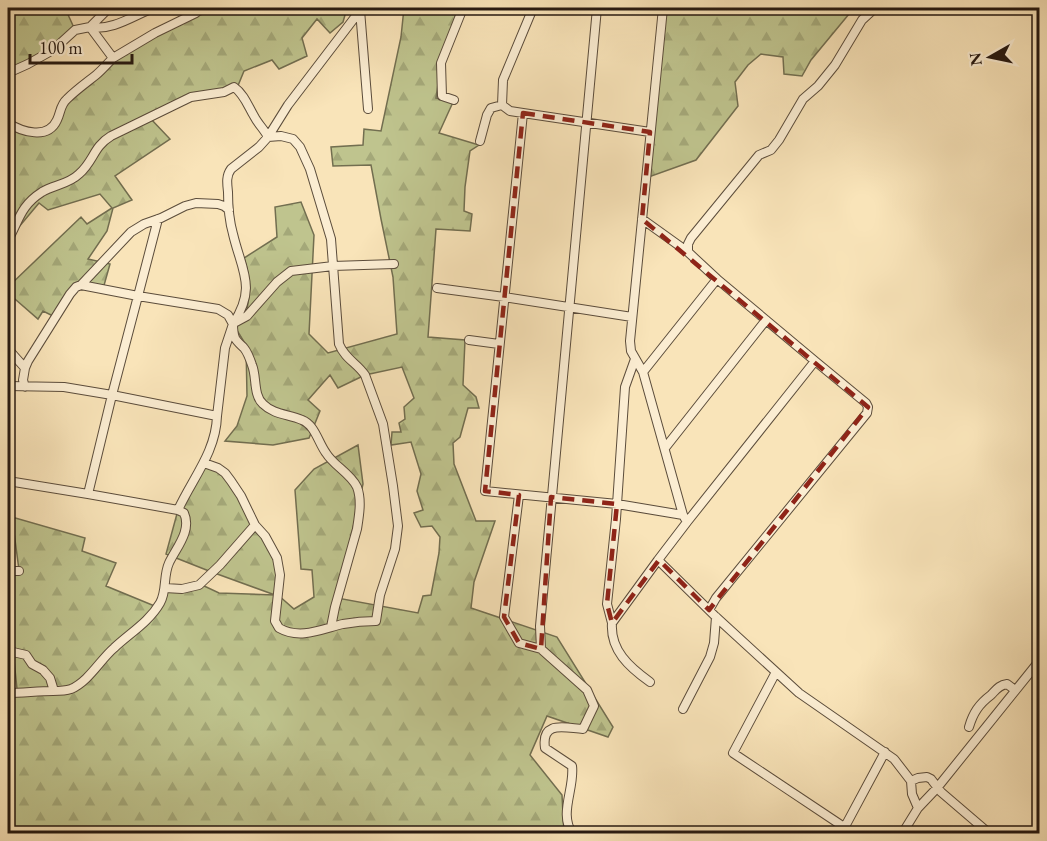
<svg xmlns="http://www.w3.org/2000/svg" width="1047" height="841" viewBox="0 0 1047 841" font-family="'EB Garamond',serif">
  <style>
    .forest { fill: url(#forest-firs); stroke: #726e50; stroke-width: 1.5 }
    .lines { fill: none; stroke-linecap: round; stroke-linejoin: round }
    .minor-casing { stroke: #5b4c3b; stroke-width: 10 }
    .minor { stroke: #fbedd2; stroke-width: 8 }
    .marked { fill: none; stroke: #8f2418; stroke-width: 4.5; stroke-dasharray: 12 8; stroke-linejoin: round }
  </style>
  <defs>
    <pattern id="forest-firs" width="22" height="20" patternUnits="userSpaceOnUse" patternTransform="scale(1.5)"><rect width="22" height="20" fill="#bfc48e"/><path d="M5 1l3.5 6h-7zM16 11l3.5 6h-7z" fill="#a4a879"/></pattern>
  </defs>
  <rect width="100%" height="100%" fill="#f9e4b9"/>
  <filter id="stains"><feTurbulence type="fractalNoise" baseFrequency=".00333" numOctaves="4"/><feColorMatrix values="0 0 0 0 .2 0 0 0 0 .09 0 0 0 0 .02 0 0 0 .5 -.17"/></filter>
  <radialGradient id="worn" r=".72"><stop offset=".6" stop-color="#630" stop-opacity="0"/><stop offset="1" stop-color="#630" stop-opacity=".3"/></radialGradient>
  <path class="forest" d="M8 8H65L75 30 53 50 8 73Z
    M218 8H347L343 22 330 33 317 19 302 38 307 56 279 69 272 60 244 71 237 88 204 94 150 118 170 139 115 176 132 200 113 208 107 231 88 259 110 264 103 289 81 285 55 317 43 311 38 319 8 293V287L81 217 87 224 112 208 100 194 48 210 39 203 8 240V123L18 129H47L59 110 113 58 155 33Z
    M404 8H458L441 63 436 98 454 100 439 133 479 145 470 151 465 187 464 211 472 214 470 231 436 229 428 337 465 340 463 385 476 397 479 408H468L460 437 453 443 454 464 476 521H495L474 582 471 608 557 637 613 727 608 737 547 716 530 755 562 795 564 833H8V689H17L13 650 8 571 19 570 12 517 85 538 82 551 116 563 106 586 157 607 164 591 200 584 219 593 275 595 209 571 166 554 178 510 204 463 225 473 277 558 278 595 294 609 314 597 312 570 301 569 295 490 314 469 358 445 363 484 337 598 418 613 423 596 431 595 439 553 440 537 432 526 421 527 414 513 423 510 417 491 421 474 411 442 391 445 392 432H401L399 423 405 419 404 407 414 398 402 367 365 375 338 388 330 375 308 400 320 411 309 438 273 445 225 441 237 426 247 396 246 345 233 324 246 314C251 291 251 280 244 258L277 237 275 207 301 202 314 235 309 334 328 353 397 334 393 277 381 219 371 165 333 166 331 147 363 145 364 129 381 131 401 37Z
    M664 8H854L811 60 802 76 784 74 783 57 761 54 748 65 735 82 738 106 696 160 646 178Z"/>
  <g class="lines">
    <defs>
      <path id="minor" d="M109 8 90 27C112 31 133 16 153 8
        M875 8 862 20 835 65 818 86 803 99 779 140 771 150 759 155 691 238 688 244V252L717 279 643 372 683 515 687 522 658 560 716 617 799 693 894 759 911 781 912 794 918 808 902 834
        M360 10 368 109
        M113 58 155 33 196 13 198 8
        M8 73 28 64 53 50 75 30 90 27 113 58C107 64 102 70 96 75 86 83 76 90 67 99 60 105 61 112 57 120 48 140 22 132 8 123
        M454 100 442 96 441 63 463 8
        M502 105 510 111 523 113 650 132
        M523 113 485 491 617 504 683 515
        M480 141 487 115 491 108 502 105 503 80 533 8
        M158 219 138 296 218 309 228 315 233 324 225 348 217 416
        M642 219 688 252
        M8 240C19 221 20 206 42 192 54 185 69 184 79 174 94 161 93 147 111 136L191 97 224 92 234 87C244 94 248 106 254 116 258 124 264 129 268 137
        M81 285 131 232 144 224 161 218 185 206 196 203 218 204 224 206 229 210
        M437 288 504 297 632 317
        M234 323 247 316 277 282 291 271 333 266 394 264
        M469 340 499 344
        M8 349 25 368 23 380 25 387
        M635 359 625 387 616 519 607 604 612 623 658 560
        M25 368 28 361 70 294 76 287 81 285 138 296 112 395 217 416C216 452 192 479 178 510
        M643 372 631 351 630 341 663 8
        M8 386 64 387 112 395 88 494
        M665 448 766 320
        M204 463 218 468 225 473 231 481 241 496 255 525 265 536 277 558 280 575 275 621 279 628C300 640 322 629 343 624 354 622 365 621 376 621L380 595 395 549 398 526 393 486 383 424 365 375C357 363 345 359 339 344L331 239 310 169 300 147 293 139 281 136 268 137
        M8 481 88 494 178 510 184 513C192 531 176 548 169 563 163 576 167 591 160 603 149 622 130 633 114 648 100 660 89 681 71 689 65 691 60 691 53 691 38 691 23 693 8 693
        M519 495 504 617 519 643 541 649
        M687 522 815 361 717 279
        M8 571H19
        M165 588 182 589 199 585 220 565 255 525
        M709 610 716 598 867 413 868 407 866 403 815 361
        M612 623C610 650 629 667 650 682
        M331 627 335 607 357 529C359 516 362 500 357 487 350 473 334 466 326 453 318 442 315 425 302 420 289 414 274 415 263 404 253 395 257 377 252 365 250 359 248 353 244 348 241 345 237 342 235 338 233 333 233 328 233 324 257 287 242 272 233 234 229 220 228 206 228 192 227 183 226 176 231 169L259 147 268 137 288 105 362 8
        M8 653 13 652 26 655 32 664 43 670 50 678 54 691
        M776 672 733 753 844 827
        M683 709 710 657 714 643 716 617
        M969 727C973 713 979 704 991 695 996 690 999 685 1007 684L1015 690
        M911 781 918 778 927 777 931 779 941 792 990 834
        M918 808 937 788 1040 660
        M573 834C558 815 575 788 572 766L545 748C541 720 565 728 583 729L594 706 587 690 541 649 540 626 597 8
        M841 834 885 752"/>
    </defs>
    <use href="#minor" class="minor-casing"/>
    <use href="#minor" class="minor"/>
  </g>
  <path class="marked" d="M523 113 650 132 642 219 868 407 709 610 659 560 612 623 607 604 617 504 551 497 541 649 519 643 504 617 519 495 485 491Z"/>
  <rect width="1047" height="841" fill="none" stroke="#f9e4b9" stroke-width="30"/>
  <rect x="9" y="9" width="1029" height="823" fill="none" stroke="#261911" stroke-width="3"/>
  <rect x="15" y="15" width="1017" height="811" fill="none" stroke="#261911" stroke-width="1.5"/>
  <g transform="translate(990 57) rotate(261)" stroke="#fbedd2" stroke-width="4.5" paint-order="stroke">
  <path d="M0-4.5L10 22L0 15L-10 22Z" fill="#261911"/>
  <text y="-9" font-size="16" font-weight="bold" text-anchor="middle" fill="#261911">N</text>
  </g>
  <path d="M30 54v9h102v-9" fill="none" stroke="#261911" stroke-width="3"/>
  <text x="39" y="54" font-size="18" fill="#261911" stroke="#fbedd2" stroke-width="4.5" paint-order="stroke">100 m</text>
  <rect width="100%" height="100%" filter="url(#stains)"/>
  <rect width="100%" height="100%" fill="url(#worn)"/>
</svg>
